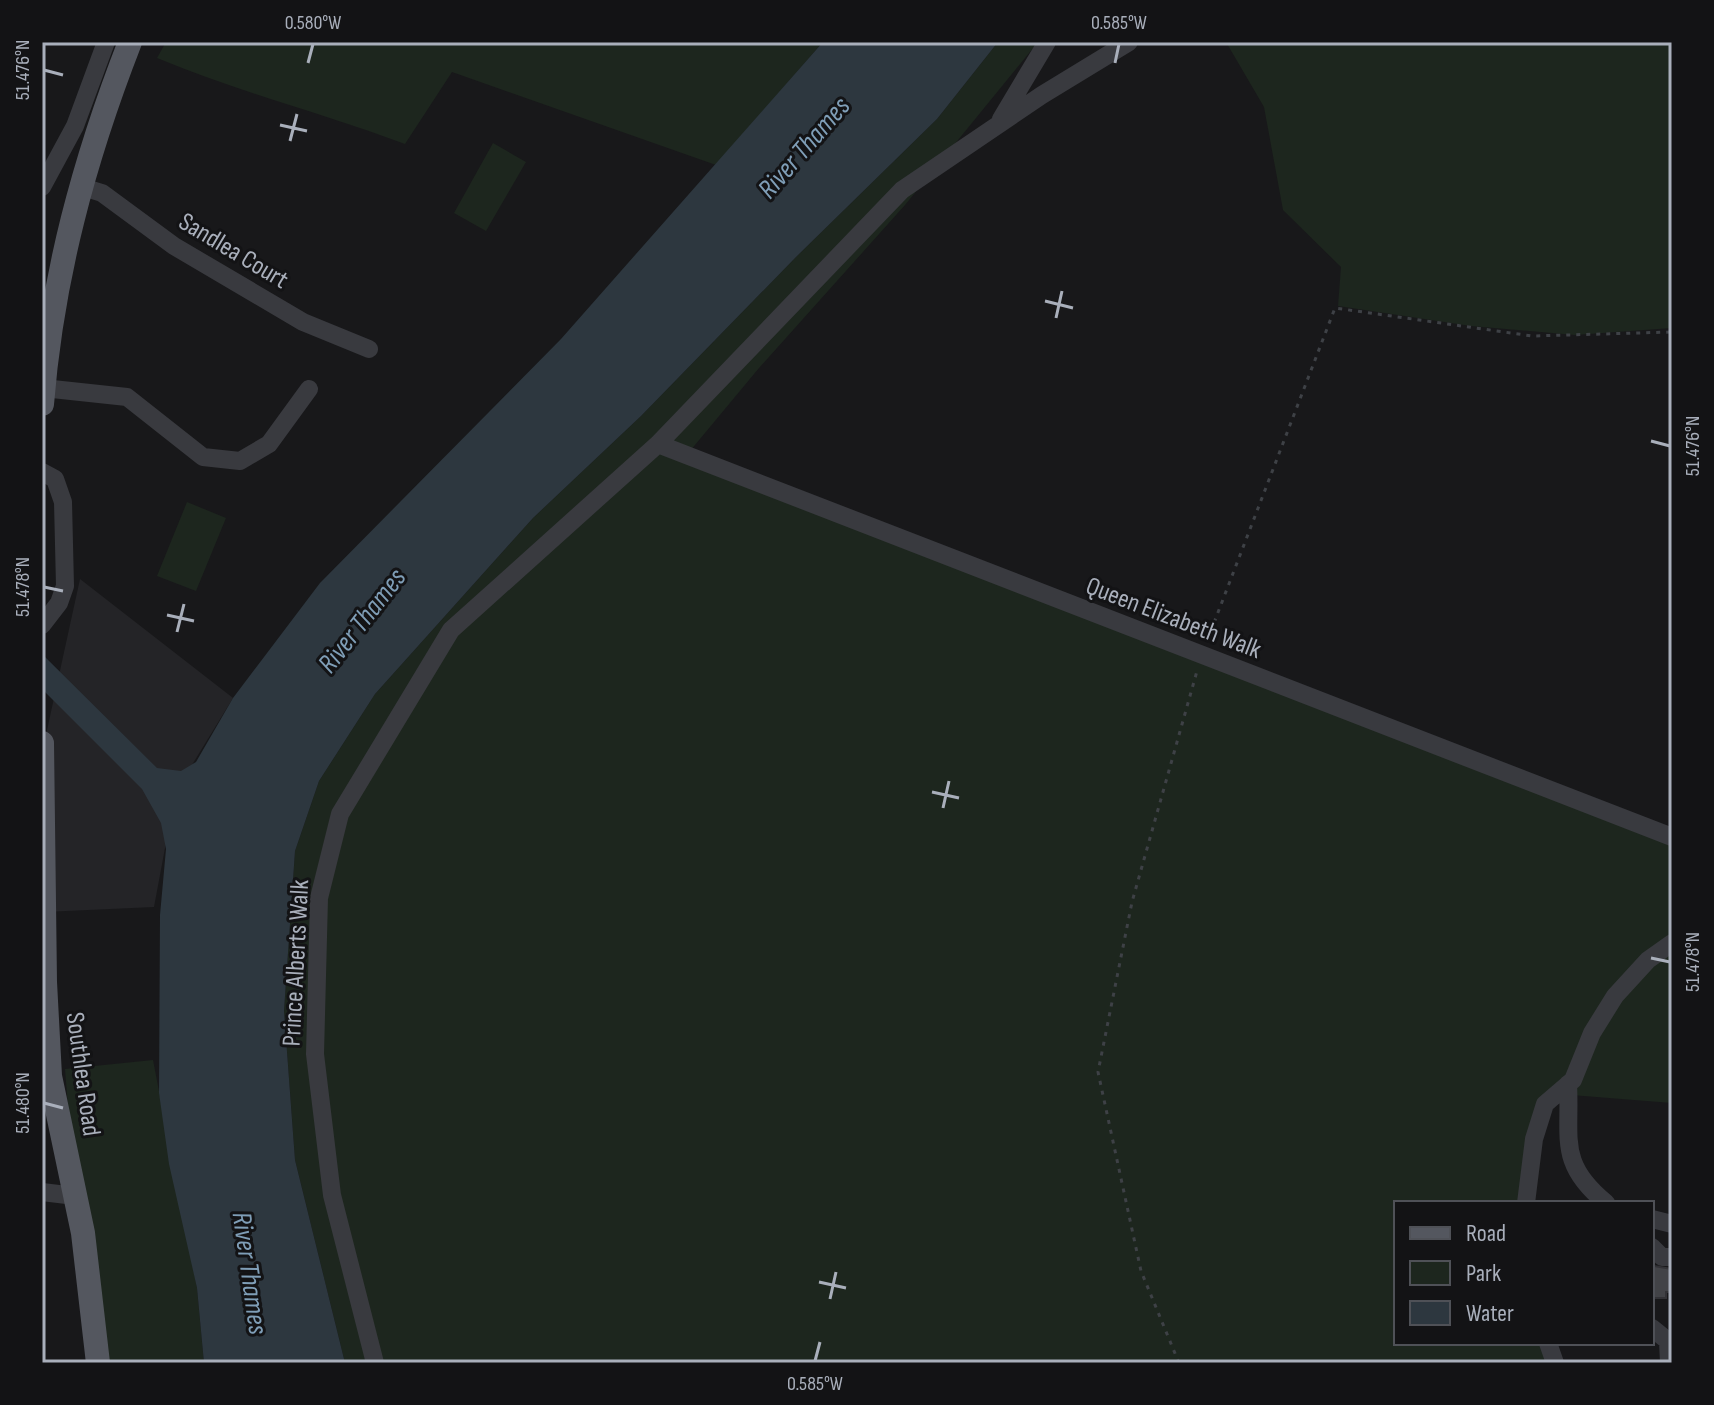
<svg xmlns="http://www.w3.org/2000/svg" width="1714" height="1405" viewBox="0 0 1714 1405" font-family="'Sofia Sans Condensed',sans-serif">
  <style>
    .built { fill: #242427 }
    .green { fill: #1d261e }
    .water { fill: #2d373f }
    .building { fill: #424347; stroke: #323236; stroke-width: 2 }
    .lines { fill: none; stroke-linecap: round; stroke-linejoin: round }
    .path { stroke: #3e4146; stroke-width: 3; stroke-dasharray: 4 6; stroke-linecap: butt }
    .minor { stroke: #393a3f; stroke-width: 18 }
    .major { stroke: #54575f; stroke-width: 24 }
    .ticks { fill: none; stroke: #a9afbb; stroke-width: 3 }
    .labels { text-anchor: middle; stroke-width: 6; stroke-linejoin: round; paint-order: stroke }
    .street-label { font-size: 26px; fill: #a9afbb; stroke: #131315 }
    .water-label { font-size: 28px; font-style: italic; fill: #7f9eb7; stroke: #131315 }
    .neatline { fill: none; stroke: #a9afbb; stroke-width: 3 }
    .ticks-label { font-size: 20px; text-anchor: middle; fill: #a9afbb }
  </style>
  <rect width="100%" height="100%" fill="#18181a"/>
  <path class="built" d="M80 579 233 698 187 773 168 832 154 907 44 912 42 753Z"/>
  <path class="green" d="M166 42H823L716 165 452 72 405 144C323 113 238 92 157 58Z
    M998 42H1038L905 205 759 368 685 457 1672 845V937L1621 980 1566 1081 1551 1088 1525 1203H1396V1343H1544L1551 1363H345L295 1160 284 1011 295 851 319 781 375 694 533 518 641 416 796 257 937 119Z
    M1226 42H1672V328L1575 335 1471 326 1338 306 1341 267 1283 210 1264 107Z
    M493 143 526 162 486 231 454 213Z
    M187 502 226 518 196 591 157 576Z
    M1672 949V1103L1571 1095 1598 1028 1624 990Z
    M153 1060 197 1288 204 1363H98L75 1196 65 1069Z"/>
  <path class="water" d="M823 42H998L937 119 796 257 641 416 533 518 375 694 319 781 295 851 284 1011 295 1160 345 1363H204L197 1288 169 1164 159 1093 160 915 166 849 161 823 142 789 42 689V654L157 768 181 771 196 762 233 698 320 583 561 339Z"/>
  <path class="building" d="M1654 1266 1672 1269V1292H1666V1298H1652Z"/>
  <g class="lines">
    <path class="path" d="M1207 641 1335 308 1532 336 1672 332
      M1179 1363 1141 1271 1098 1072 1132 902 1197 671"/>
    <path class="minor" d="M1001 119 1047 42
      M79 186 102 193 174 246 303 322 369 349
      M42 187 75 126 106 42
      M43 388 127 397 203 457 240 461 269 444 309 389
      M658 444 1672 837
      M42 472 55 479 63 502 65 586 59 603 42 625
      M1568 1084C1571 1138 1557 1163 1606 1203
      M42 1192 75 1196
      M1526 1203 1534 1139 1545 1104 1573 1080 1592 1033 1615 996 1648 960 1672 943
      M1652 1219 1672 1224
      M1652 1247 1662 1257H1672
      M1652 1328 1668 1341 1669 1363
      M1548 1343 1555 1363
      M375 1363 332 1195 315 1054 319 898 340 814 451 630 658 444 902 190 1042 95 1129 42"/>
    <path class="major" d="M42 404C52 278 84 160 130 42
      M42 743 45 982 50 1076 83 1233 98 1363"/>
  </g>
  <path class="ticks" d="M308 63 313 44M1115 63 1119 44M44 70 63 75M280 125 307 131M290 141 297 114M1045 301 1073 308M1056 318 1062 291M1651 441 1670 446M44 587 63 591M167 615 194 621M177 632 184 604M932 792 959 798M943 808 949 781M1651 958 1670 962M44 1103 63 1108M819 1282 846 1288M830 1299 836 1272M815 1361 820 1342"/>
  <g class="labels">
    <g class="street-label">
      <text transform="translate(234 250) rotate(31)" y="9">Sandlea Court</text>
      <text transform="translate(1174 617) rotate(21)" y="9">Queen Elizabeth Walk</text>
      <text transform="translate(295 963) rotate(-87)" y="9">Prince Alberts Walk</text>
      <text transform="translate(84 1074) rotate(82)" y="9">Southlea Road</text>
    </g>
    <g class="water-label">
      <text transform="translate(803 147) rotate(-49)" y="10">River Thames</text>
      <text transform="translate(361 620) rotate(-52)" y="10">River Thames</text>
      <text transform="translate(251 1273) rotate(82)" y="10">River Thames</text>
    </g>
  </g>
  <rect width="1714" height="1405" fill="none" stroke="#131315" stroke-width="88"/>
  <rect x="1394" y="1201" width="260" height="144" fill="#131315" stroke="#4f5157" stroke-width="2"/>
  <rect x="1410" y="1227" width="40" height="12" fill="#54575f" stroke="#4f5157" stroke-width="2"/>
  <text x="1466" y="1241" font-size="24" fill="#a9afbb">Road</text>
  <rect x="1410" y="1261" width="40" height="24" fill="#1d261e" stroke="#4f5157" stroke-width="2"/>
  <text x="1466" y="1281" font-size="24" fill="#a9afbb">Park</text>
  <rect x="1410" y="1301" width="40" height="24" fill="#2d373f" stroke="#4f5157" stroke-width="2"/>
  <text x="1466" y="1321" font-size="24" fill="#a9afbb">Water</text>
  <rect x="44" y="44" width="1626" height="1317" class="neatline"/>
  <g class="ticks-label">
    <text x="313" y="29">0.580°W</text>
    <text x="1119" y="29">0.585°W</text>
    <text transform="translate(22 70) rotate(-90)" y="7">51.476°N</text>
    <text transform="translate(1692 446) rotate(-90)" y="7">51.476°N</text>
    <text transform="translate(22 587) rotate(-90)" y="7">51.478°N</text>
    <text transform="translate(1692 962) rotate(-90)" y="7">51.478°N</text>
    <text transform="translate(22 1103) rotate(-90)" y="7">51.480°N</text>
    <text x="815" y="1390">0.585°W</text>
  </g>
</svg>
